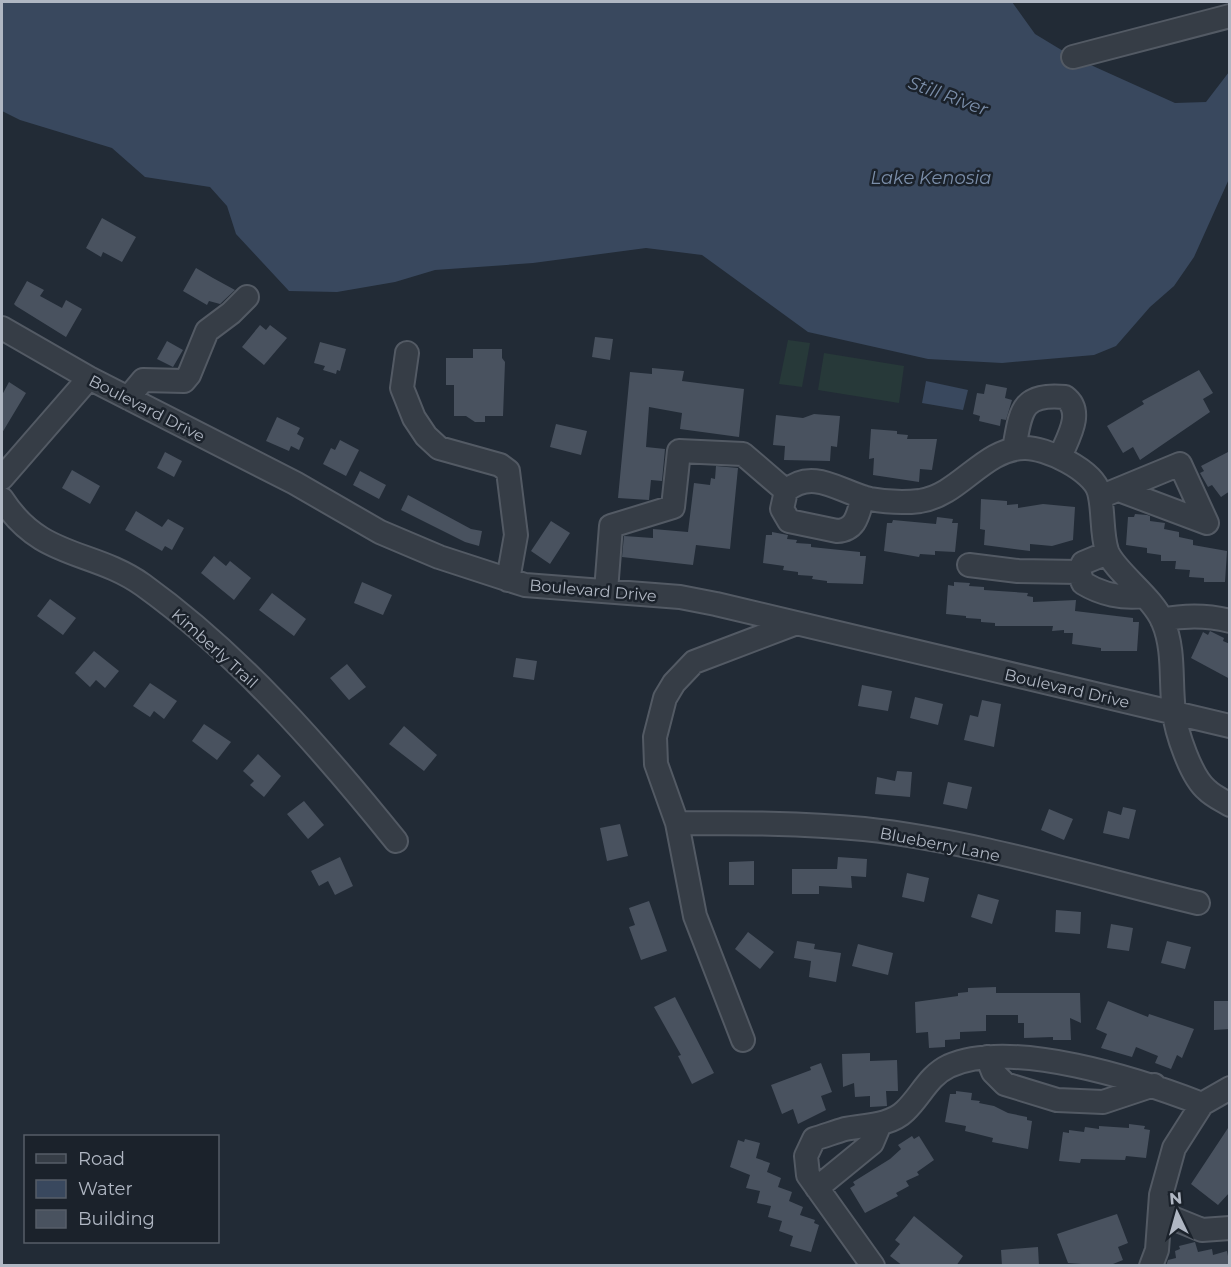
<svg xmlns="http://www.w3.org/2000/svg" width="1231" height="1267" viewBox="0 0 1231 1267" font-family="Montserrat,sans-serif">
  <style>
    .pitch { fill: #273939 }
    .water { fill: #39485e }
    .building { fill: #49525f }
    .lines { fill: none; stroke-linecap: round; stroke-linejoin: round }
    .minor-casing { stroke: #535a64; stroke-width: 26 }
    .minor { stroke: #363d46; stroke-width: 22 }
    .labels { text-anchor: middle; stroke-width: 5; stroke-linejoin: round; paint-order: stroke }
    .street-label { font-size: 16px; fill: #b0b7c3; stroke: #1b222b }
    .water-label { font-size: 18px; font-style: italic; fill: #7b8ea9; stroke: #1b222b }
  </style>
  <rect width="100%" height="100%" fill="#222b36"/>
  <path class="pitch" d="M788 340 810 343 802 387 779 384Z
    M824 353 904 366 899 403 818 390Z"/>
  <path class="water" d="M2 2H1012L1035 34 1073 57 1175 103 1206 102 1229 72V179L1194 257 1174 286 1150 307 1116 346 1094 355 1002 363 928 359 808 332 702 255 646 248 533 263 435 270 395 282 337 292 289 291 236 234 227 206 210 187 145 177 112 148 20 120 2 111Z
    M926 381 968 390 963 410 922 403Z"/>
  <path class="building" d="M102 218 136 237 122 262 103 252 101 257 86 248Z
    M196 268 213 278 235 290 220 304 209 301 207 305 183 291Z
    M27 281 44 290 40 296 62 308 66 300 82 309 66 337 16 306 14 304Z
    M260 325 266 330 270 325 287 338 264 365 242 347Z
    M595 337 613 339 610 360 592 357Z
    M167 341 183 350 173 367 157 359Z
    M320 342 346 349 340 371 337 370 336 374 323 370 325 366 314 363Z
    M473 349H502V358L505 362 503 416H485V422H475L466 416H454V385H446V358H473Z
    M652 368 684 371 682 381 744 389 739 437 680 429 682 413 649 407 646 447 665 449 662 481 651 480 649 500 618 498 630 372 652 374Z
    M1199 370 1213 393 1203 399 1210 412 1140 460 1133 447 1123 453 1107 426 1144 404 1142 401Z
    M9 382 26 393 2 433V395Z
    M986 384 1007 388 1005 398 1012 400 1006 420 1001 419 1000 426 979 421 980 416 973 414 977 393 984 394Z
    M814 414 840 416 837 447 831 446 830 461 784 460 785 446 773 445 776 415 803 418Z
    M277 417 300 428 297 434 304 438 299 450 291 446 289 451 266 441Z
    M556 424 587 431 581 455 550 447Z
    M871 429 897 431V434L908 435 907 439H937L932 470 920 469 919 482 873 475 874 458 869 459Z
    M340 440 359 450 346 476 323 464 331 448 335 450Z
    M1230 451V491L1221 497 1212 485 1208 487 1200 473 1204 471 1201 466Z
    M165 452 182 461 174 477 157 468Z
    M716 466 738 468 730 549 696 545 693 565 622 557 624 536 653 538V529L688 532 694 483 710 485 711 478 715 479Z
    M72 470 100 486 90 504 62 488Z
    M360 471 386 485 379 499 353 485Z
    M408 495 471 529 482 531 479 546 465 542 401 510Z
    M981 499 1007 501V505L1018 504V508L1043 504 1075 507 1073 540 1052 546 1030 544V551L984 545 985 530 980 529Z
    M136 511 162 527 168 519 184 528 172 550 165 546 162 551 125 530Z
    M1135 514 1147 515 1150 516V521L1165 523 1164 529 1179 532V537L1193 540V545L1227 551 1225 582H1204V578L1189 577 1190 570 1175 569 1176 561H1161V555L1147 553V548L1126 545 1128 517H1134Z
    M937 517 953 519 952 523H958L955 552 935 551V555L920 554 919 557 884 551 887 523H892L893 520 936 524Z
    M551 521 570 533 550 564 531 551Z
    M772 532 788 535 787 539 797 540 796 543 811 544V547L860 552V556H866L863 584 827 583V581L812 579 813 576 798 575V572L783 570 784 566 763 563 766 535H772Z
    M214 556 226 566 230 561 251 578 234 600 201 573Z
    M362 582 392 595 383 615 354 603Z
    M954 582 970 583 969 586 984 587V590L1028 593 1027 596 1033 597V602L1076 600 1075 611 1133 618V622H1139L1137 651H1101V648L1072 644 1073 633H1064V630L1052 631 1053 626H995V623L981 622V619L966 618V616L946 614 948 585 954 586Z
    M272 593 306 619 294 636 259 610Z
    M50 599 76 618 63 635 37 616Z
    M1210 631 1224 638 1223 641 1230 644V679L1191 658 1203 632 1208 635Z
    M94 651 119 671 105 688 96 680 90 687 75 673Z
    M516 658 537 661 534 680 513 677Z
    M347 664 366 687 349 700 330 678Z
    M150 683 177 701 164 719 154 711 150 717 133 706Z
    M862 685 892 691 888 711 858 706Z
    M915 697 943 704 938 725 910 718Z
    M982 700 1001 704 994 747 964 740 970 715 978 717Z
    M204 724 231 742 217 760 192 741Z
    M404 726 437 755 424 771 389 744Z
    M258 754 281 776 264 797 250 785 254 781 243 771Z
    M897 771 912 772 910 797 875 794 877 777 895 781Z
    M948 782 972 787 967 809 943 804Z
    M304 801 324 825 308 839 287 814Z
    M1123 807 1136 810 1129 839 1103 833 1108 811 1121 815Z
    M1049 809 1073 819 1064 840 1041 830Z
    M620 824 628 856 607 861 600 828Z
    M340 857 353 886 335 895 328 881 319 886 311 871Z
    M838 857 867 859 866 877 851 876 852 888 819 886V894H792V869H837Z
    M754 861V885H729V862Z
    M907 873 929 878 924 902 902 897Z
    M978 894 999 900 992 924 971 917Z
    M649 901 667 951 641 960 629 927 635 925 629 908Z
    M1056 910 1081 912 1080 934 1055 932Z
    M1111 924 1133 928 1129 951 1107 948Z
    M748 932 774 952 760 969 735 949Z
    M797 941 815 944 814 949 841 953 836 982 809 977 811 961 794 958Z
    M1167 941 1191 947 1185 969 1161 963Z
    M858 944 893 953 888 975 852 966Z
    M996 987V993H1080L1081 1023 1070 1018 1071 1040H1053V1037L1024 1038V1023H1018V1015H986V1031L960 1032V1039L945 1040V1047L929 1048 928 1032 916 1033 915 1002 958 996V993L968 992V988Z
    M675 997 714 1073 692 1084 678 1056 681 1055 654 1007Z
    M1108 1001 1148 1017 1149 1014 1194 1029 1182 1058 1177 1055 1171 1069 1155 1063 1158 1056 1136 1047 1132 1057 1101 1048 1107 1034 1096 1029Z
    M1214 1001H1230V1029L1214 1030Z
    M870 1053V1061L897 1060 898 1091H886L887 1106 870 1107V1096L855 1097 854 1083 843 1087 842 1054Z
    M821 1063 832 1092 821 1096 826 1110 798 1124 793 1109 782 1114 771 1085 811 1070 810 1067Z
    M956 1091 972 1093 971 1100 980 1101 979 1103 994 1106 1008 1113 1027 1117V1120L1032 1121 1028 1149 992 1142 993 1138 965 1131 966 1126 945 1122 950 1094H956Z
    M1129 1124 1145 1126 1144 1129 1150 1130 1146 1158 1126 1156 1125 1160 1081 1159 1080 1163 1059 1161 1063 1132 1069 1133V1130L1084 1132 1085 1127 1099 1129V1126L1129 1128Z
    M1230 1125V1192L1218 1205 1191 1184Z
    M912 1136 914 1139 919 1136 934 1160 917 1172 919 1175 906 1181 909 1186 896 1193 898 1196 865 1213 850 1188 855 1185 853 1182 890 1159 901 1149 898 1145Z
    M745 1139 760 1143 756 1158 770 1163 767 1172 781 1178 778 1187 792 1192 789 1201 803 1207 800 1215 815 1220 814 1223 819 1225 811 1252 790 1246 793 1236 779 1231 782 1221 768 1217 771 1206 757 1203 760 1191 746 1188 750 1175 730 1167 738 1140 744 1142Z
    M1117 1214 1128 1243 1118 1247 1123 1260 1108 1266 1068 1263 1057 1234Z
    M914 1216 963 1256 956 1266H903L890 1256 900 1244 895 1240Z
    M1195 1242 1198 1252 1212 1249 1213 1255 1227 1251 1230 1266H1166L1168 1260 1176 1258 1175 1251 1180 1249 1179 1246Z
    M1038 1247 1039 1266H1002L1001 1250Z"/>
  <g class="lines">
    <defs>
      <path id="minor" d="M1073 57 1230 16
        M2 328 89 378 295 483 380 532 439 557 525 585 680 597 716 604 1230 726
        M407 353 402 388 414 418 426 436 439 448 500 465 508 471 516 535 508 580
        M128 398 143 380 184 381 189 375 207 331 231 313 247 297
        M1014 449C1021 412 1020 393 1065 397 1085 412 1067 439 1060 457
        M2 478 89 378
        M786 491 782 509 789 521 837 531C857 530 858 513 863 497
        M1100 497 1180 464 1207 523 1119 490
        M2 499C41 560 92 549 143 585 240 655 321 748 396 841
        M1107 553 1083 563 1079 572 1083 583C1101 594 1123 599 1144 596
        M969 565 1018 571 1079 572
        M606 591 611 526 673 507 679 451 743 454 786 491C813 467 842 493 870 499 886 502 904 503 920 501 960 495 983 449 1024 448 1045 447 1093 470 1099 492 1104 511 1101 532 1107 551 1114 571 1153 597 1163 622 1175 650 1170 682 1174 712 1176 732 1191 777 1207 790 1213 796 1222 800 1230 805
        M1162 620C1186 615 1206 615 1230 621
        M677 823C739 823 802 823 864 829 975 841 1090 877 1198 903
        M743 1040 695 916 677 823 656 764 655 737 665 698 674 683 694 662 794 624
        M987 1057 993 1072 1005 1084 1057 1100 1103 1102 1154 1085
        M817 1188 872 1143 880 1124
        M1160 1213 1202 1230 1230 1228
        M873 1266 808 1175 806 1156 814 1139C824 1136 835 1132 845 1129 864 1125 890 1126 905 1111 921 1096 928 1076 949 1066 1012 1038 1140 1080 1202 1104
        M1151 1266 1157 1250 1161 1195 1174 1148 1202 1104 1230 1088"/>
    </defs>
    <use href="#minor" class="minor-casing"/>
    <use href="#minor" class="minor"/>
  </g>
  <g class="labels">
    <g class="street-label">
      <text transform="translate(147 408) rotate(27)" y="6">Boulevard Drive</text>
      <text transform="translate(593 590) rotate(5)" y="6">Boulevard Drive</text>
      <text transform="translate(215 648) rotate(42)" y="6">Kimberly Trail</text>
      <text transform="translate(1067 688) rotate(13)" y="6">Boulevard Drive</text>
      <text transform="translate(940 844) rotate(11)" y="6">Blueberry Lane</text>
    </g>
    <g class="water-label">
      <text transform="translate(948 96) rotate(20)" y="6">Still River</text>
      <text x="931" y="184">Lake Kenosia</text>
    </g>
  </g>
  <rect width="1231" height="1267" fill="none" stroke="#b0b7c3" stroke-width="6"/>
  <rect x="24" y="1135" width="195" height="108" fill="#1b222b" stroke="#575e68" stroke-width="1.5"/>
  <rect x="36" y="1154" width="30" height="9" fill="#363d46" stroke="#575e68" stroke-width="1.5"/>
  <text x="78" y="1165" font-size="18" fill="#b0b7c3">Road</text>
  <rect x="36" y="1180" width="30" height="18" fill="#39485e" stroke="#575e68" stroke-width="1.5"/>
  <text x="78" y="1195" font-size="18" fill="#b0b7c3">Water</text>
  <rect x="36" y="1210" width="30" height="18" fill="#49525f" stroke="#575e68" stroke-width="1.5"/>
  <text x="78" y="1225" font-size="18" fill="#b0b7c3">Building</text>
  <g transform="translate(1177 1213) rotate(355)" stroke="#1b222b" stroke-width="4.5" paint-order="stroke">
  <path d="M0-4.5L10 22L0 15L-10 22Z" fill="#b0b7c3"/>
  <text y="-9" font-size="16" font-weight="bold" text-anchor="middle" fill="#b0b7c3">N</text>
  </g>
</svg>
